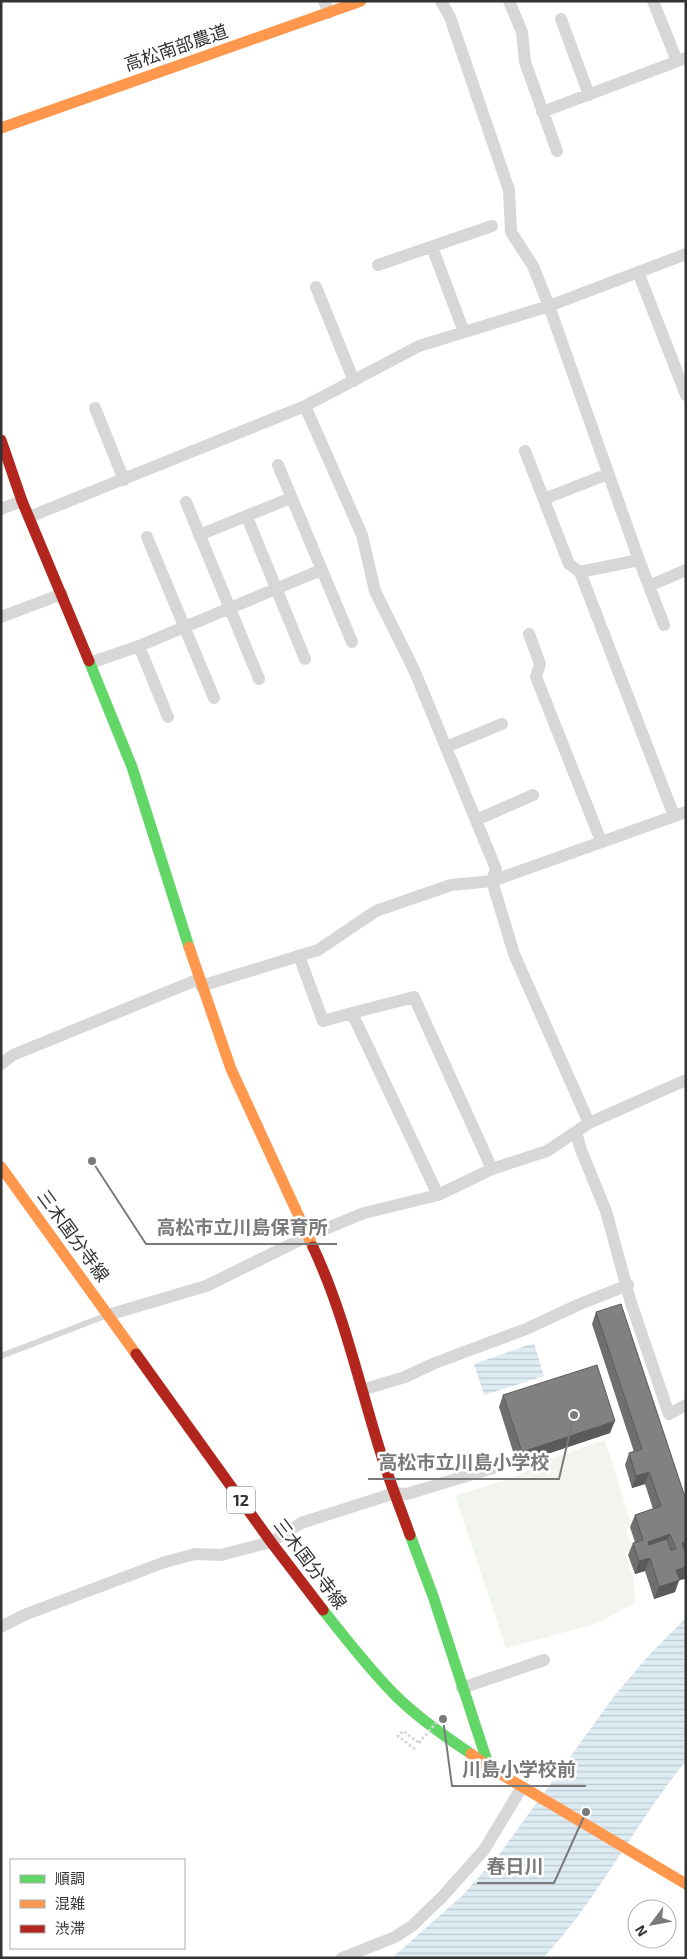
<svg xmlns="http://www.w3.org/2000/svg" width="687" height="1959" viewBox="0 0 687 1959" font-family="'Exo 2','Noto Sans JP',sans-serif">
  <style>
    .grass { fill: #f1f5ed }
    .water { fill: url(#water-rules) }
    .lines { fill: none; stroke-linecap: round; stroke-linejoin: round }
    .path { stroke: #d6d6d6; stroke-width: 3; stroke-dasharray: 2.5 2.5; stroke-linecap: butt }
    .lane { stroke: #d7d7d7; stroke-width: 6 }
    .street { stroke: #d7d7d7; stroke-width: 12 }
    .fast { stroke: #63d668; stroke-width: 11 }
    .slow { stroke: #ff974d; stroke-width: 11 }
    .jam { stroke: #b3261e; stroke-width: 11 }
    .path-bridge { stroke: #d6d6d6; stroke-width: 3; stroke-dasharray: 2.5 2.5; stroke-linecap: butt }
    .wall { fill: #6f6f6f }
    .shaded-wall { fill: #5a5a5a }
    .building { fill: #818181; stroke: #5a5a5a; fill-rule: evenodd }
    .labels { text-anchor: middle; stroke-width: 5; stroke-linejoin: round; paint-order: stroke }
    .shield { fill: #fff; stroke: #707070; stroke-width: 1 }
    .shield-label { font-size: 16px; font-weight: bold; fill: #333 }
    .street-label { font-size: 18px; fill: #333; stroke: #fff }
    .leader { fill: none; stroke: #7a7a7a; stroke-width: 2 }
    .callout-dot { fill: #7a7a7a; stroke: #fff; stroke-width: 2 }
    .callout-label { font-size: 19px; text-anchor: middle; font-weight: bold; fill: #7a7a7a; stroke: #fff; stroke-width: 5; stroke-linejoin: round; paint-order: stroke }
  </style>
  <defs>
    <pattern id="water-rules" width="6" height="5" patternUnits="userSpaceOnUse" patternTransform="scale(1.25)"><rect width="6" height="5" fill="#ddebf3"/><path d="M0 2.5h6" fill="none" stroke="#becad1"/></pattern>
  </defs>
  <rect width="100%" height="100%" fill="#fff"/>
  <path class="grass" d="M605 1440 631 1523 626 1531 634 1550 625 1553 634 1581 635 1603 595 1624 506 1648 455 1496 515 1477 550 1459Z"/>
  <path class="water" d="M534 1343 544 1376 484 1395 474 1364Z
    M686 1618V1761C634 1824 599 1899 543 1958H392L463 1895 501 1852 615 1695 649 1655Z"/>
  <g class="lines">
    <path class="path" d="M415 1749 398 1736 403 1731 419 1743"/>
    <path class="lane" d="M1 1356 105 1316"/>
    <path class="street" d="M324 1 329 13
      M441 1 450 17 509 190 511 232 533 266 549 306 639 560 580 572 674 816
      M509 1 522 32 525 62 557 151
      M653 1 677 61
      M561 19 589 95
      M542 112 686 58
      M432 247 464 332
      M378 265 492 226
      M638 272 686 395
      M316 287 354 381
      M305 406 362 535 375 591 415 672 496 869 492 881 514 954 589 1123
      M95 408 124 480
      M525 451 569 564 580 572
      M278 465 352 642
      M544 499 608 474
      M186 502 259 679
      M1 509 22 501
      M29 517 305 406 419 346 549 306 686 254
      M247 517 305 659
      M199 535 291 498
      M147 537 214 698
      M639 560 664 625
      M649 586 686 570
      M1 617 62 594
      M529 634 540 664 536 677 601 841
      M139 646 168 717
      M90 663 139 646 321 570
      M446 747 502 724
      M476 820 533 795
      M299 956 323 1021 352 1013 438 1195
      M201 986 318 950 376 911 451 885 492 881 686 812
      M352 1013 414 997 492 1169
      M1 1064 13 1055 199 979
      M576 1132 581 1150 606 1211 631 1303 669 1414 686 1405
      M108 1315 206 1286 308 1236 364 1213 438 1195 492 1169 547 1151 589 1123 686 1080
      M362 1390 405 1377 435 1363 526 1329 580 1304 628 1285
      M1 1627 24 1615 165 1562 195 1554 221 1555 271 1542 301 1523 395 1493 407 1494 496 1467
      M462 1688 544 1660
      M342 1958 395 1937 412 1926 442 1897 484 1850 522 1787"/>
    <path class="fast" d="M89 661 132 767 189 947
      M410 1535 433 1596 489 1767
      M323 1610C346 1639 369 1669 395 1695 418 1718 445 1736 471 1754"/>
    <path class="slow" d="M1 128 361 1
      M189 947 231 1069 313 1247
      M1 1167 136 1354
      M471 1754 489 1767 686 1884"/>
    <path class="jam" d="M1 440 22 501 89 661
      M313 1247C345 1315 360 1389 383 1460 391 1485 401 1510 410 1535
      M136 1354 271 1542 323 1610"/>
    <path class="path-bridge" d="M419 1743 444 1713"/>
  </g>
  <path class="wall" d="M596 1312 686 1500 685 1579 679 1580 675 1592 654 1599 645 1571 635 1574 628 1555 633 1543 635 1542 630 1527 635 1515 653 1509 645 1484 632 1488 625 1465 629 1453 634 1452 592 1324Z
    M503 1395 610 1433 517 1464 499 1407Z"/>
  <path class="shaded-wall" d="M615 1421 610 1433 517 1464 522 1452Z
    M649 1472 645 1484 632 1488 636 1476Z
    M670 1534 665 1546 644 1554 648 1542Z
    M686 1542V1553L677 1555 682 1543Z
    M650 1558 645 1571 635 1574 639 1561Z
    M686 1567 685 1579 679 1580 675 1592 654 1599 659 1587 676 1570Z"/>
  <path class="building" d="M621 1304 686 1500V1542L682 1543 686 1555V1567L676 1570 680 1580 659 1587 650 1558 639 1561 633 1543 643 1540 635 1515 661 1506 649 1472 636 1476 629 1453 642 1449 596 1312ZM670 1534 676 1549 671 1550 667 1539 649 1545 648 1542Z
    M597 1365 615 1421 522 1452 503 1395Z"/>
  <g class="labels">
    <rect class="shield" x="227" y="1486.5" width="28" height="27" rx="4"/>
    <g class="shield-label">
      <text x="241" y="1506">12</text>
    </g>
    <g class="street-label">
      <text transform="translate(176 48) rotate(-19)" y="6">高松南部農道</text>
      <text transform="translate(73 1236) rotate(54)" y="6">三木国分寺線</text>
      <text transform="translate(310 1564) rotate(53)" y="6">三木国分寺線</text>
    </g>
  </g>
  <path class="leader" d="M92 1161L146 1244H337M574 1415L559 1479H368M443 1719L452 1786H586M586 1812L554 1883H477"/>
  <g class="callout-dot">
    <circle cx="92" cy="1161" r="5"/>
    <circle cx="574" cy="1415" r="5"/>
    <circle cx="443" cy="1719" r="5"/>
    <circle cx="586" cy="1812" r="5"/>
  </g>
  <g class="callout-label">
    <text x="242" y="1234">高松市立川島保育所</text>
    <text x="464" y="1469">高松市立川島小学校</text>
    <text x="519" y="1776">川島小学校前</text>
    <text x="515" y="1873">春日川</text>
  </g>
  <rect width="687" height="1959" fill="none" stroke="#333333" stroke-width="5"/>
  <rect x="10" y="1859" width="175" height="90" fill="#ffffff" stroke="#adadad"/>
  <rect x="20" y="1875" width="25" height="8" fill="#63d668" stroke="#adadad"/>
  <text x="55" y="1884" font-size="15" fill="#333333">順調</text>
  <rect x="20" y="1900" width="25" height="8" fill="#ff974d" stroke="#adadad"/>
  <text x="55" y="1909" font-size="15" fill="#333333">混雑</text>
  <rect x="20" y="1925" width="25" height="8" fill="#b3261e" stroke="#adadad"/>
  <text x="55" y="1934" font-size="15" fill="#333333">渋滞</text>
  <g transform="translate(652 1924) rotate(238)"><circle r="24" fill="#ffffff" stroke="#adadad"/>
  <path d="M0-4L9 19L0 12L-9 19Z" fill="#7a7a7a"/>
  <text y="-8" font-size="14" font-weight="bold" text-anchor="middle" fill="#333333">N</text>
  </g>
</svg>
